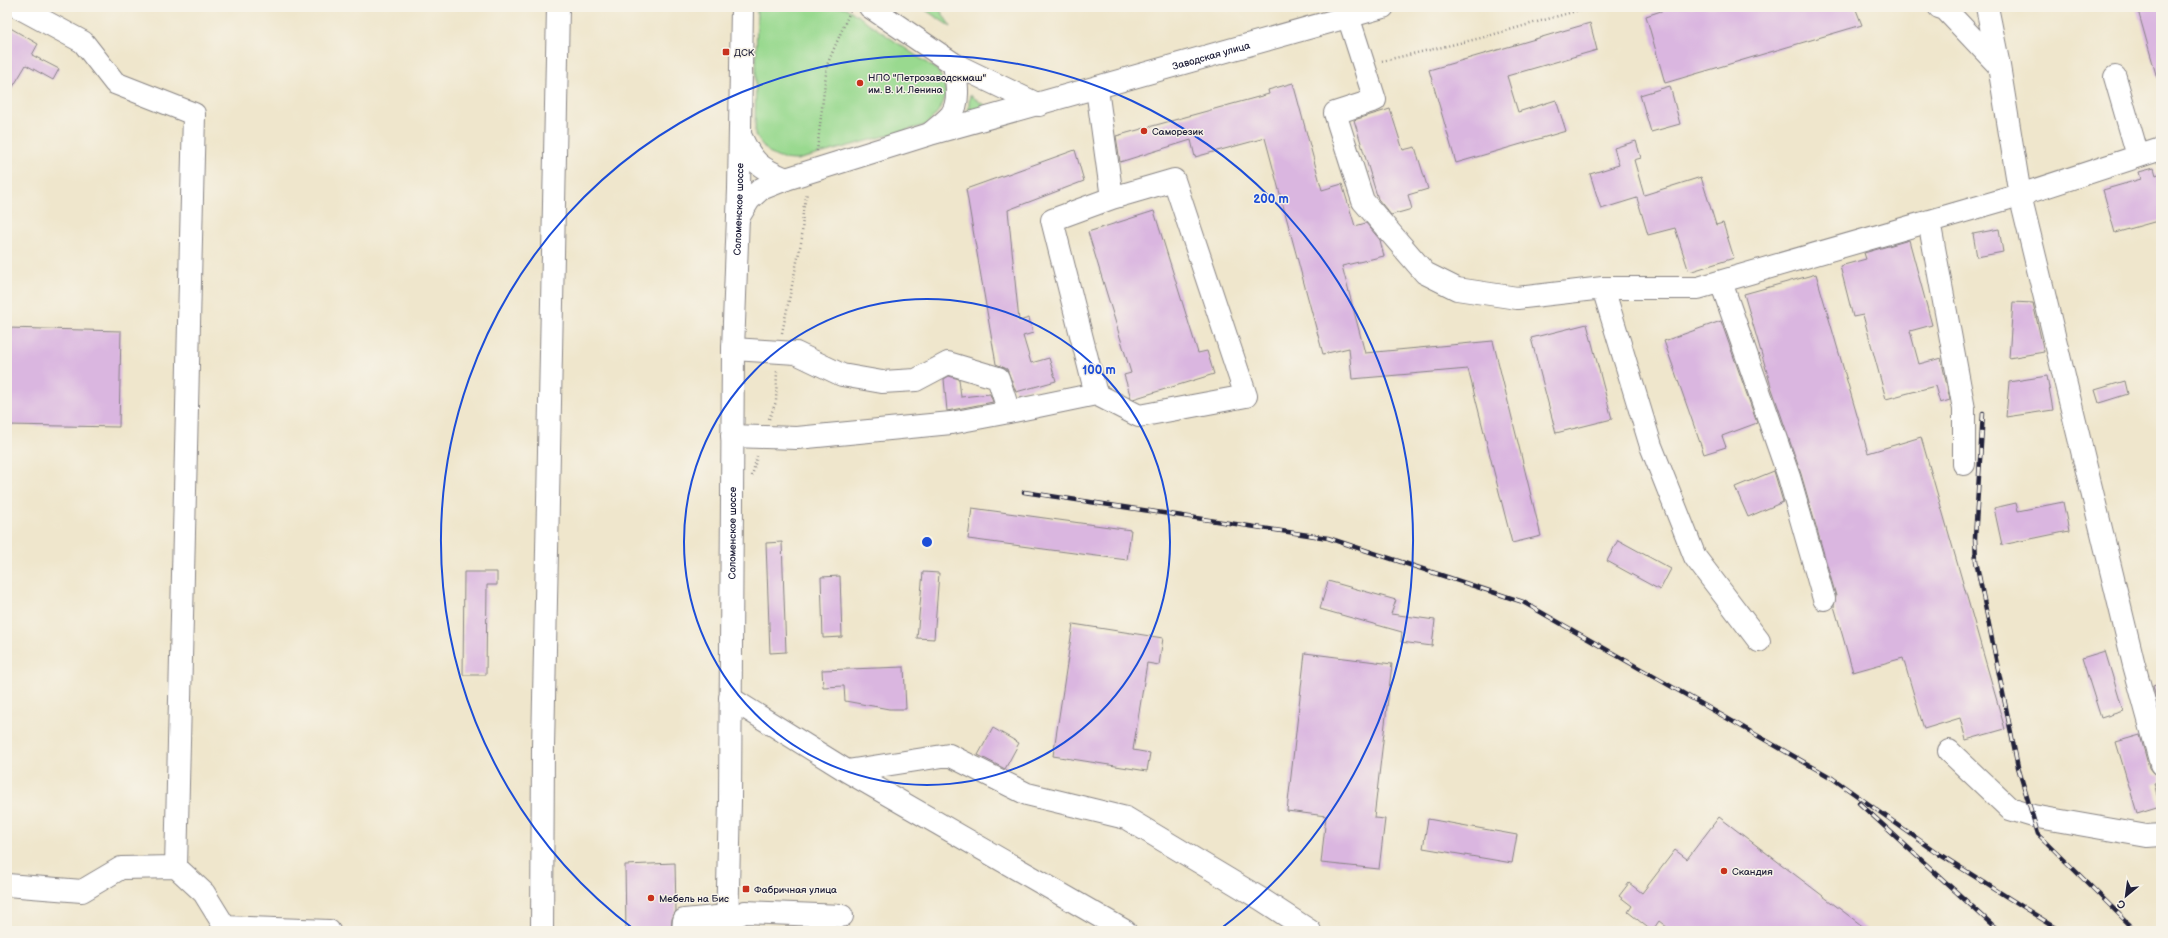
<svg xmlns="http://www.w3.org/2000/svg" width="2168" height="938" viewBox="0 0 2168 938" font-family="'Balsamiq Sans',sans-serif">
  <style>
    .green { fill: #99d98f; stroke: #5e7e65 }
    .building { fill: #dab6e0 }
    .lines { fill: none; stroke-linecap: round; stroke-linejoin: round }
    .minor-casing { stroke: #888484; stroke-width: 24 }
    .major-casing { stroke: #888484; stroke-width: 24 }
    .path { stroke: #888484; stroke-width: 2.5; stroke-dasharray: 1 3; stroke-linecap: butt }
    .minor { stroke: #fff; stroke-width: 22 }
    .major { stroke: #fff; stroke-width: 22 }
    .rail-casing { stroke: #22223b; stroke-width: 4.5 }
    .rail { stroke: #f7f3e8; stroke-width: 3; stroke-dasharray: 9; stroke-linecap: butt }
    .ring { fill: none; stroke: #1d4ed8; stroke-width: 2 }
    .poi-dot { fill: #c8321e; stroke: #f7f3e8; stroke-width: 1.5 }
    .labels { text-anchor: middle; stroke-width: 3; stroke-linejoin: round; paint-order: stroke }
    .poi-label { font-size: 10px; fill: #22223b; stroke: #f7f3e8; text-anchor: start }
    .street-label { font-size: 10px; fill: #22223b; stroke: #f7f3e8 }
    .centre { fill: #1d4ed8; stroke: #f7f3e8; stroke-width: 2 }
    .ring-label { font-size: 12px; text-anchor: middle; font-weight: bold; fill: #1d4ed8; stroke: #f7f3e8; stroke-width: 3; stroke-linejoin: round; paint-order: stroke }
  </style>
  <rect width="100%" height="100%" fill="#f7f3e8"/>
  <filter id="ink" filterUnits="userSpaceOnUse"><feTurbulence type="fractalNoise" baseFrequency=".025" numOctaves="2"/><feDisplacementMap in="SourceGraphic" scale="8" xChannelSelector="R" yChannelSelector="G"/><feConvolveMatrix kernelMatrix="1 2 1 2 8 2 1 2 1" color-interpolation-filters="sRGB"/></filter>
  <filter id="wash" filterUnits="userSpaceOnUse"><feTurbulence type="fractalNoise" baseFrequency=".012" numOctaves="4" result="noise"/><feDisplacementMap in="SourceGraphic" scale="16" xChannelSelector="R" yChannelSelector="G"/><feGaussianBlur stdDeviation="0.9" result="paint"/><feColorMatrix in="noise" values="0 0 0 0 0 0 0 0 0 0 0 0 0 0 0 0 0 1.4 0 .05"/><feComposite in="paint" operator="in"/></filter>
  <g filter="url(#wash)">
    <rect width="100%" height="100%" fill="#efe6cc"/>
    <path class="green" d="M757 7H845L937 70C953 93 944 107 926 125L797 160C773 160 768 153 755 135Z
      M921 7H938L951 27Z
      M970 95 987 107 968 113Z"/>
    <g id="blocks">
      <path class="building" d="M1673 7H1855L1862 25 1665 83 1646 16Z
        M2137 7H2161V78H2157Z
        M1590 23 1597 50 1507 76 1518 112 1556 100 1566 131 1456 163 1429 70Z
        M7 26 38 44 32 55 59 69 53 80 26 65 7 97Z
        M1293 83 1322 190 1342 184 1355 226 1366 223 1380 240 1384 256 1342 266 1365 353 1493 341 1541 536 1512 543 1468 369 1352 379 1349 348 1323 354 1265 138 1195 157 1191 140 1120 162 1116 136 1269 94 1268 90Z
        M1670 86 1680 124 1651 132 1640 95Z
        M1390 109 1403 150 1415 147 1428 189 1408 195 1412 209 1391 215 1378 199 1354 120Z
        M1636 141 1641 158 1634 160 1644 195 1701 177 1716 225 1723 223 1734 258 1689 272 1675 228 1648 235 1637 198 1601 209 1590 174 1619 165 1614 148Z
        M1075 150 1084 181 1008 210 1019 321 1029 318 1033 333 1023 336 1031 363 1049 358 1056 381 1016 392 1007 369 996 364 966 189Z
        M2154 168 2156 175 2161 173V220L2115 233 2103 190 2141 179 2139 172Z
        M1154 211 1198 353 1207 351 1214 374 1133 399 1131 398 1124 375 1131 373 1088 232Z
        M1999 229 2003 252 1977 257 1973 234Z
        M1909 240 1932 325 1910 331 1919 364 1941 358 1950 400 1940 403 1935 386 1886 399 1863 315 1853 317 1840 266 1866 259 1864 253Z
        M1816 274 1868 453 1921 437 2005 729 1966 740 1960 718 1924 729 1903 658 1853 672 1834 606 1836 596 1801 474 1771 386 1744 294Z
        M2013 302 2033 303 2044 352 2009 358Z
        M1721 321 1757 423 1722 436 1726 447 1704 454 1664 341Z
        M1587 324 1612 419 1556 433 1531 338Z
        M7 328 121 331 119 427 7 425Z
        M949 376 959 379 961 397 990 394 993 402 947 411 944 379Z
        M2047 376 2053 410 2006 417 2009 382Z
        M2125 381 2128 394 2099 403 2095 390Z
        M1774 471 1783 502 1748 517 1735 487Z
        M2063 502 2069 531 2002 545 1994 508 2016 503 2018 511Z
        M972 508 1131 530 1127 560 968 539Z
        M1618 540 1671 569 1660 590 1607 561Z
        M782 542 786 652 770 653 766 543Z
        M464 572H497V585H487L486 675H463Z
        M923 572 939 573 934 639 917 638Z
        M840 576 842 637 823 638 821 577Z
        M1328 581 1396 600 1391 614 1435 620 1432 646 1401 642 1402 632 1320 609Z
        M1073 624 1163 638 1159 665 1147 663 1133 750 1150 753 1147 771 1053 756Z
        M2105 651 2123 711 2101 718 2082 658Z
        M1305 653 1392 664 1374 818 1385 819 1379 869 1321 863 1326 816 1287 811Z
        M904 667 906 709H889L845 701 844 686 823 687 822 670Z
        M2161 683V716L2153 686Z
        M993 728 1019 743 1005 769 978 755Z
        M2140 735 2149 768 2153 773 2161 776V782L2154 783 2160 806 2137 813 2116 742Z
        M1719 817 1869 931H1672L1659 921 1652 931 1628 912 1632 906 1619 896 1629 883 1642 893 1675 850 1687 859Z
        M1428 819 1517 835 1512 863 1423 848Z
        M675 863 676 911 672 919 671 931H626L625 865Z"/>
    </g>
  </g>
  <g filter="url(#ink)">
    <use href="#blocks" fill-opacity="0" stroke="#888484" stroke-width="1"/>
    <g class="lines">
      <defs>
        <path id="minor" d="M1939 7 1945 9 1999 66 2020 195 2134 665 2161 764
          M1987 7 1999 66
          M1348 16 1375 100 1335 113 1363 201 1425 273 1457 289 1517 298 1603 288H1698L2020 195 2161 149
          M2115 77 2138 156
          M1097 89 1112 198 1174 180 1246 396 1139 416 1096 394 1052 220 1112 198
          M1929 221 1964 409V464
          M1721 282 1789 477 1824 599
          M1603 288 1651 446 1695 557 1759 641
          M733 349 796 353 842 375 882 382 916 380 948 363 998 378 1009 412 1096 394
          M732 436 797 438 951 423 1009 412
          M730 698 847 771 1125 931
          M1949 751 2010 809 2033 816 2147 836 2161 835
          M847 771 949 755 1027 794 1126 818 1261 899 1310 931
          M176 867 204 893 225 927 329 931
          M7 885 82 891 121 868 176 867 194 114 115 83 83 42 18 7
          M542 931 543 748 558 7
          M683 931 684 920 738 915 745 912 842 916"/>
        <g id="major">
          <path d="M870 7 954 64 1039 105"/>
          <path d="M932 132C938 127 946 121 951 115 961 102 956 78 954 64"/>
          <path d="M741 137C753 163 760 168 786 179"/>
          <path id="s1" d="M738 218 749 200 761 189 786 179 930 134 1383 7"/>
          <path id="s2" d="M727 931 730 800 733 349 739 189 742 7"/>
        </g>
      </defs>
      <use href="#minor" class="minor-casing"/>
      <use href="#major" class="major-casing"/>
      <path class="path" d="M1382 61 1481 38 1590 7
        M817 151 827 65 851 9
        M782 333 802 238 803 210 807 193
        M769 419 776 402 777 370
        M752 476 757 456"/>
      <use href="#minor" class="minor"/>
      <use href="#major" class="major"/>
      <defs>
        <path id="rail" d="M1983 413 1975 538 1976 561 2018 767 2038 834 2136 931
          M1024 492 1328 538 1523 602 1832 778 1939 854 2061 931
          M1859 803 1999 931"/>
      </defs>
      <use href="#rail" class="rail-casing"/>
      <use href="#rail" class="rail"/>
    </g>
  </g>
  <g class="ring">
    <circle cx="927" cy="542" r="243"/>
    <path d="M635 930A486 486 0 1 1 1219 930"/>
  </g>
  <g class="poi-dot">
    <rect x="722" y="48" width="8" height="8" rx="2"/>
    <circle cx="860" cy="83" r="4"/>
    <circle cx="1144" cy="131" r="4"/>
    <circle cx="1724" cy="871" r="4"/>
    <rect x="742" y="885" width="8" height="8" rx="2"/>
    <circle cx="651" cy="898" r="4"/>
  </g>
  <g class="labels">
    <g class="poi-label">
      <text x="734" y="56">ДСК</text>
      <text x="868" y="81">НПО "Петрозаводскмаш"<tspan x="868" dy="12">им. В. И. Ленина</tspan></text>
      <text x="1152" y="135">Саморезик</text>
      <text x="1732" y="875">Скандия</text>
      <text x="754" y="893">Фабричная улица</text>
      <text x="659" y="902">Мебель на Бис</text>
    </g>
    <g class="street-label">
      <text dy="4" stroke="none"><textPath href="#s1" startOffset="507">Заводская улица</textPath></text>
      <text dy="4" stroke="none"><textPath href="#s2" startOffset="722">Соломенское шоссе</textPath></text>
      <text dy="4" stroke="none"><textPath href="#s2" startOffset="398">Соломенское шоссе</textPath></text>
    </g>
  </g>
  <circle cx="927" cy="542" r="6" class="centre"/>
  <g class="ring-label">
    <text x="1271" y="203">200 m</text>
    <text x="1099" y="374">100 m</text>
  </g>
  <rect width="2168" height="938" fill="none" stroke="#f7f3e8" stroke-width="24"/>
  <g transform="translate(2126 896) rotate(209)" stroke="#f7f3e8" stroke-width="3" paint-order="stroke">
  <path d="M0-3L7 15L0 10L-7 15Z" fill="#22223b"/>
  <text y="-6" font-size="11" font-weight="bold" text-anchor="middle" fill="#22223b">С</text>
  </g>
</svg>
